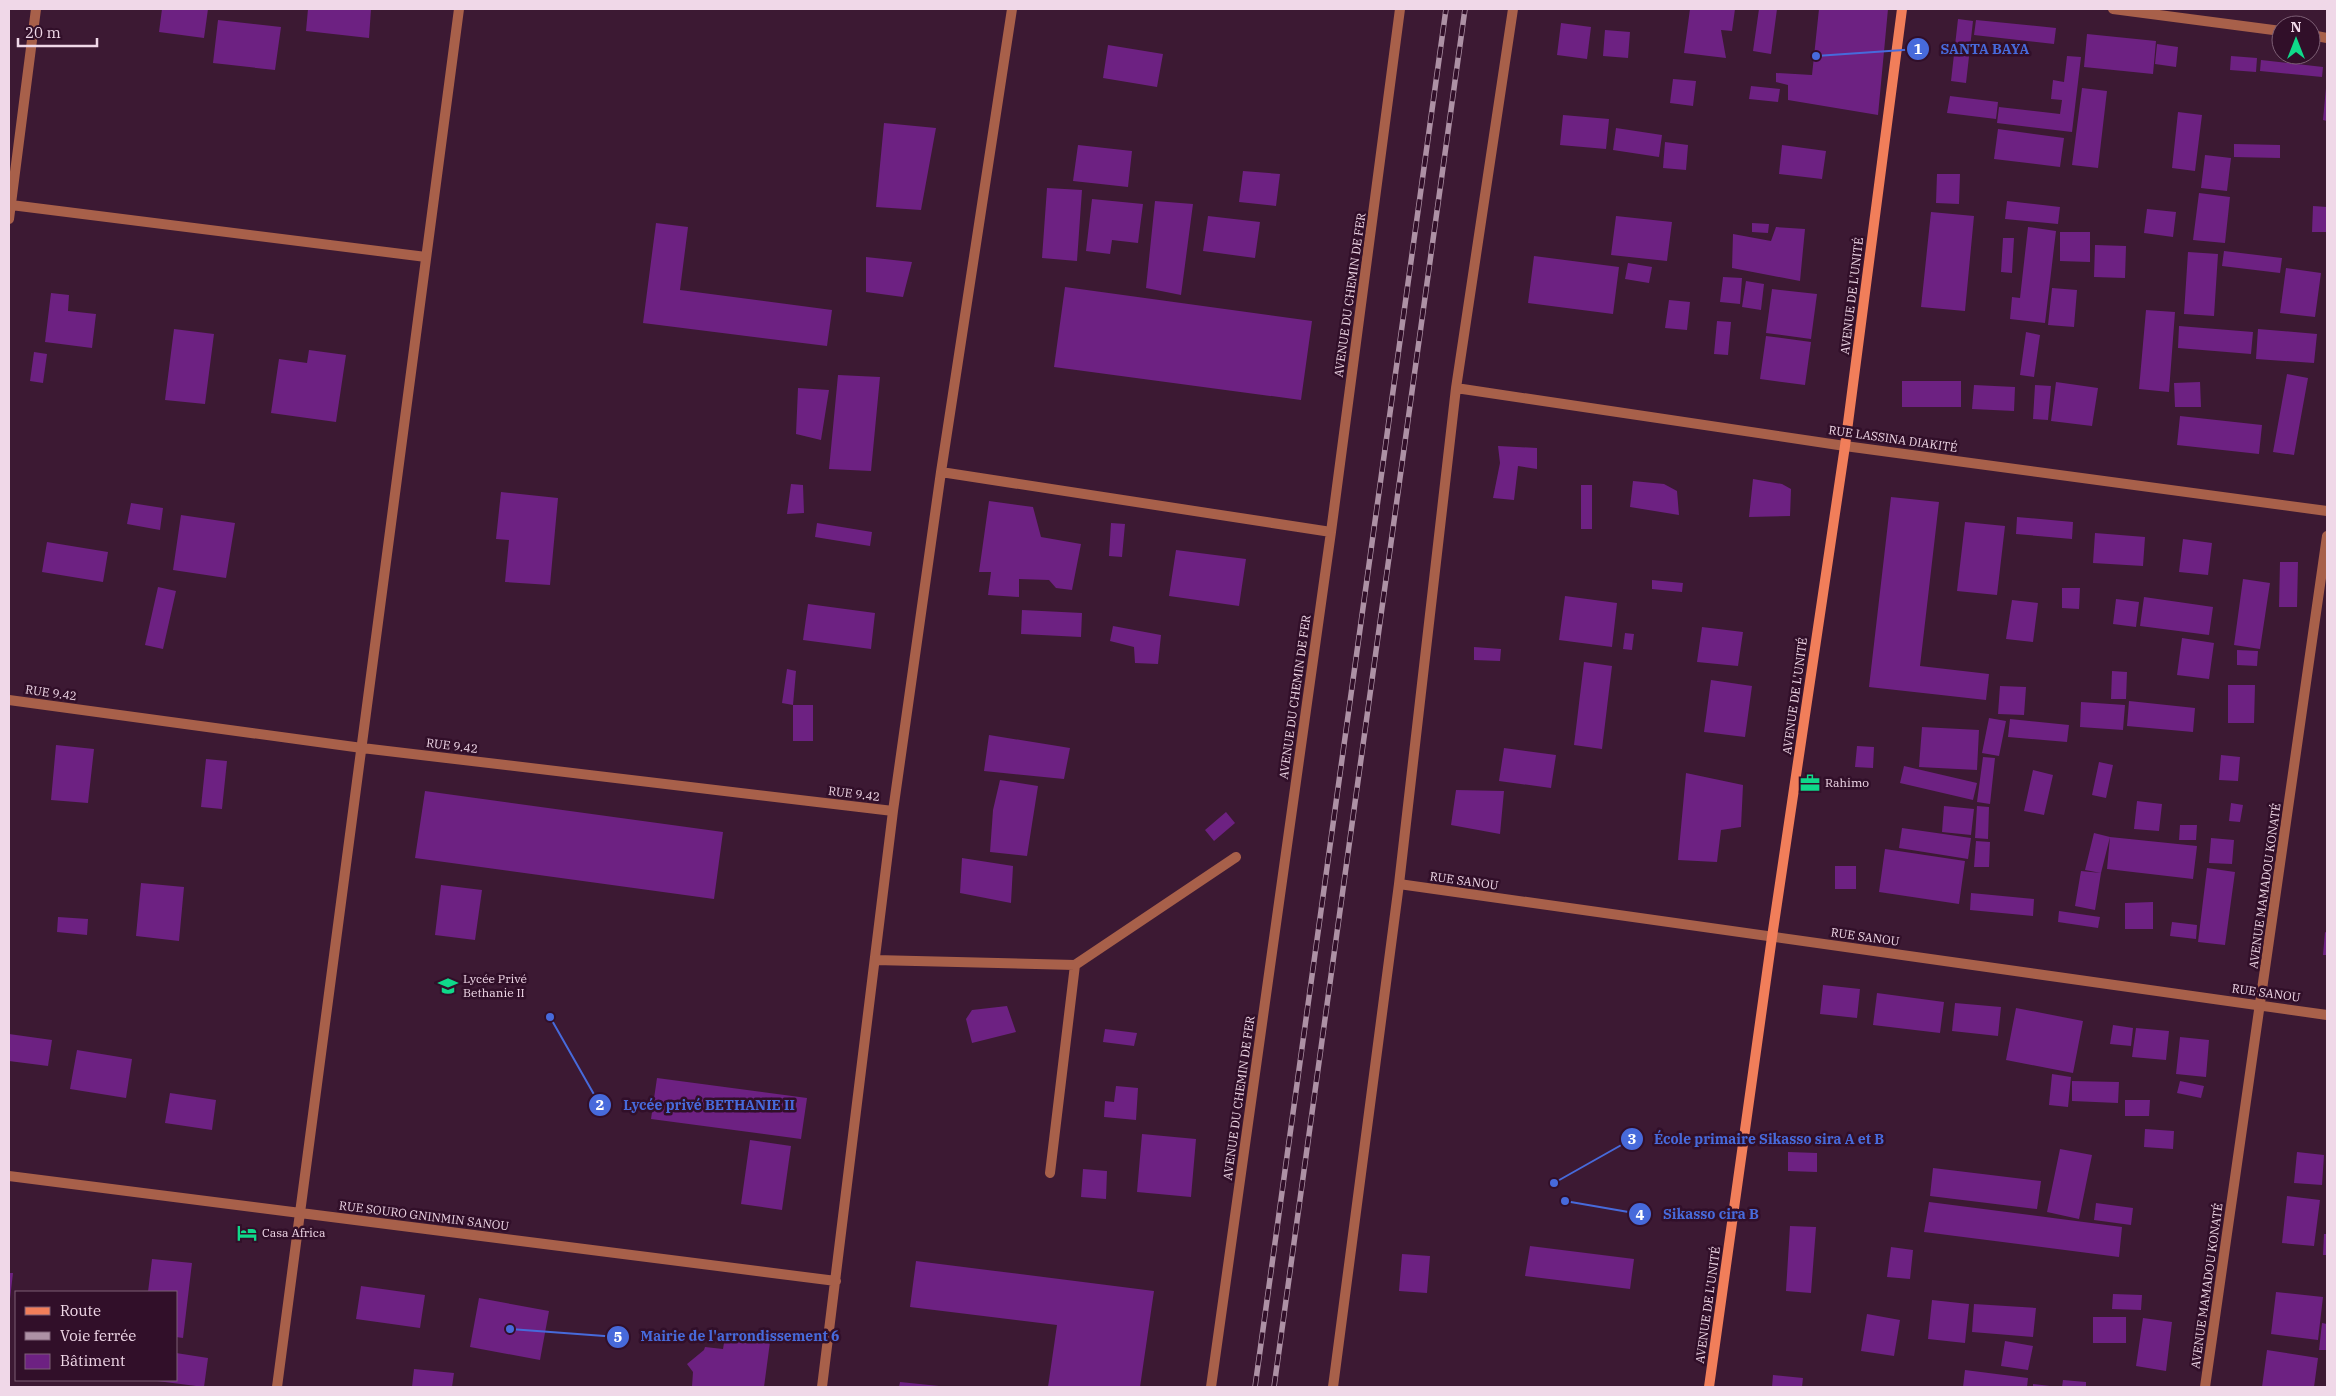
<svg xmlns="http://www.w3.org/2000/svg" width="2336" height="1396" viewBox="0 0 2336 1396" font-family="'IBM Plex Serif',serif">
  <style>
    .building { fill: #6d2182 }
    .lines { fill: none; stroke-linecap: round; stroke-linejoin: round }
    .street { stroke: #a8604a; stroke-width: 10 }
    .secondary { stroke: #f17e5a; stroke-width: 10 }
    .rail-casing { stroke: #ad91a5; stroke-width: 5.5 }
    .rail { stroke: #310f29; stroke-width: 4; stroke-dasharray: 11; stroke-linecap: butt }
    .labels { text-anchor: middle; stroke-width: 5; stroke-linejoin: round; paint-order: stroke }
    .street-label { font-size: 12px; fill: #f0d8e8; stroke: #310f29 }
    .poi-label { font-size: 12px; fill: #f0d8e8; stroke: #310f29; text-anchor: start }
    .leader { fill: none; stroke: #476adb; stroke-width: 2 }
    .callout-dot { fill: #476adb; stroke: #310f29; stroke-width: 2 }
    .mark-label { font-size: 15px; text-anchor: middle; font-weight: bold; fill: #fff }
    .callout-label { font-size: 14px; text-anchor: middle; font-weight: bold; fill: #476adb; stroke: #310f29; stroke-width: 5; stroke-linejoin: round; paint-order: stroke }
  </style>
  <rect width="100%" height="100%" fill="#3c1933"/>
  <path class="building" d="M162 9H208L204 38 159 32Z
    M308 9H371L369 38 306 31Z
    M1690 9H1735L1732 31 1721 30 1726 58 1684 53Z
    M1759 9H1777L1771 54 1753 51Z
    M1819 9H1888L1878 115 1788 100V85L1776 82V73L1812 75Z
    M1958 19 1973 21 1966 83 1951 81Z
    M218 20 281 27 275 70 213 63Z
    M1976 20 2056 28 2054 44 1974 35Z
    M1561 23 1591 27 1587 59 1557 55Z
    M1605 30 1630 32 1628 58 1603 56Z
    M2087 34 2156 41 2153 74 2084 67Z
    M2157 44 2178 47 2176 67 2155 64Z
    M1108 45 1163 54 1157 87 1103 78Z
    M2067 56 2081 57 2072 132 1997 123 1999 107 2060 114 2062 100 2051 99 2053 80 2064 82Z
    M2231 56 2257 58 2256 72 2230 70Z
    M2261 60 2323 67 2322 77 2260 71Z
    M1673 79 1696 81 1693 106 1670 103Z
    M1751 86 1780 89 1778 102 1749 99Z
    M2082 88 2107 91 2098 168 2072 165Z
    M2326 88H2327V121L2323 120Z
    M1950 96 1998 102 1996 119 1947 113Z
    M2178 112 2202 115 2195 171 2172 168Z
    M1563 115 1609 119 1606 149 1560 145Z
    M884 123 936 128 921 210 876 207Z
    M1616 128 1662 135 1659 157 1613 150Z
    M1998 129 2064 138 2060 167 1994 159Z
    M1665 142 1688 145 1686 170 1663 168Z
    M2234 144 2280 145V158L2234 157Z
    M1078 145 1132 151 1128 187 1073 181Z
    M1782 145 1826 151 1822 179 1779 174Z
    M2205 155 2231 158 2227 191 2201 188Z
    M1243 171 1280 174 1276 206 1239 202Z
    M1937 174H1960L1959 204 1936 203Z
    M1047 188 1082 190 1077 261 1042 258Z
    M2199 193 2230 197 2225 243 2193 240Z
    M1092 199 1143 204 1138 243 1112 240 1110 254 1086 251Z
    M1155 201 1193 204 1181 295 1146 288Z
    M2007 201 2060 207 2058 224 2005 219Z
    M2313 206 2327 207 2326 232H2312Z
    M2147 209 2176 212 2173 237 2144 233Z
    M1931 212 1974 216 1965 311 1921 307Z
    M1208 216 1260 222 1255 258 1203 251Z
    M1616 216 1672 222 1667 261 1611 255Z
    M656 223 688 227 680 290 832 310 827 346 643 323Z
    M1752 223 1769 224 1768 233 1752 232Z
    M1776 227 1805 229 1800 281 1732 268 1733 234 1771 241Z
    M2028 227 2056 231 2045 323 2010 319 2012 297 2020 298Z
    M2060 232H2090V262L2060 261Z
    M2003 238H2014L2012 273 2001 272Z
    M2095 245 2126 246 2125 278 2094 277Z
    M2224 251 2282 258 2280 273 2222 266Z
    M2188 252 2218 254 2214 316 2184 314Z
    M1534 256 1619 267 1613 314 1528 303Z
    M866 257 912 262 903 297 866 292Z
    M1628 263 1652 267 1649 283 1625 279Z
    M2286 268 2321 273 2315 317 2280 313Z
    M1723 277 1742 278 1740 304 1720 302Z
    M1746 281 1764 284 1761 310 1742 307Z
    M1065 287 1312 321 1301 400 1054 367Z
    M2052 288 2077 290 2074 327 2048 325Z
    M1772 289 1817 294 1811 339 1766 333Z
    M51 293 69 295 68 311 96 314 92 348 45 342Z
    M1669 300 1690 302 1687 330 1665 328Z
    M2146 310 2175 312 2169 392 2139 389Z
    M1717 321 1731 322 1728 355 1714 354Z
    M2179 326 2253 332 2251 354 2178 348Z
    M174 329 214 334 205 404 165 400Z
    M2258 329 2317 334 2314 363 2256 359Z
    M2026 332 2040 335 2034 377 2020 375Z
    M1766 336 1811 342 1805 385 1760 379Z
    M309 350 346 355 336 422 271 413 279 359 307 363Z
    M34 352 47 354 43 383 30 381Z
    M2287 374 2308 378 2294 455 2273 452Z
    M838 375 880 377 871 471 829 469Z
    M1902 381H1961V407H1902Z
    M2056 382 2098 388 2092 426 2051 421Z
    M2200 382 2201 407H2175L2174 383Z
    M1974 385 2015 387 2014 411 1972 409Z
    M2035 385 2051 386 2048 420 2033 419Z
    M798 388 829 390 821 440 796 434Z
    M2180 416 2262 425 2259 454 2177 445Z
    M1498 446 1537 448V469L1518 466 1514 500 1493 498 1500 463Z
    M1753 479 1782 484 1791 489 1790 516 1749 517Z
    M1633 481 1664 484 1677 491 1679 515 1630 507Z
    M791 484 803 485 804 513 787 514Z
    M1581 485H1592V529H1581Z
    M501 492 558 498 550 585 505 582 509 540 496 539Z
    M1891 497 1939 502 1920 666 1989 674 1986 700 1869 687Z
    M989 501 1033 507 1041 537 1081 544 1072 590 1056 588 1049 580 1019 579V597L988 595 991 572H979Z
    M131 503 163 508 160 530 127 524Z
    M181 515 235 523 226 578 173 570Z
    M2017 517 2073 522 2072 539 2016 534Z
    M1965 522 2005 526 1997 595 1957 591Z
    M817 523 872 532 870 546 815 537Z
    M1111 523 1125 524 1122 557 1109 556Z
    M2095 533 2145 537 2143 566 2093 563Z
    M2183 539 2212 543 2208 575 2179 572Z
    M47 542 108 552 103 582 42 572Z
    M1176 550 1246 559 1239 606 1169 596Z
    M2280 562H2298L2297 607H2279Z
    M2243 579 2270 583 2260 649 2234 645Z
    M1652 580 1683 583 1682 592 1652 589Z
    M158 587 176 591 163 649 145 645Z
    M2062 588H2080L2079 609 2062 608Z
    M1565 596 1617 603 1612 647 1559 640Z
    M2144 597 2213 607 2209 635 2140 626Z
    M2116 599 2139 602 2136 627 2113 624Z
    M2012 600 2038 603 2033 642 2006 639Z
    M808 604 875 613 871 649 803 640Z
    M1022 610 1082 613 1081 637 1021 634Z
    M1113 626 1161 635 1158 664 1135 663 1134 647 1110 641Z
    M1702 627 1743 632 1738 666 1697 662Z
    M1625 633 1634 634 1632 650 1623 649Z
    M2182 638 2214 643 2209 679 2177 675Z
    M1474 647 1501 649 1500 661 1474 660Z
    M2237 650 2258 651 2257 666 2237 665Z
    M1584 662 1612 666 1602 749 1574 745Z
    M787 669 796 671 793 705 782 703Z
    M2112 671 2127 672 2126 699H2111Z
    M1711 680 1752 686 1745 737 1704 732Z
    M2228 685H2255L2254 723H2228Z
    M2000 686 2026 687 2024 715 1998 714Z
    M2129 701 2195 708 2193 732 2127 726Z
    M2081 702 2125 705 2123 730 2080 727Z
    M793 705H813V741H793Z
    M1989 718 2006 721 1999 756 1982 753Z
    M2010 719 2069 725 2067 742 2008 737Z
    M1922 727 1979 730 1977 770 1919 767Z
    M989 735 1070 748 1064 779 984 771Z
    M56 745 94 749 88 803 51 800Z
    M1857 746 1874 747 1873 768 1855 767Z
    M1504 748 1556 755 1551 788 1499 781Z
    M2221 755 2240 757 2238 781 2219 780Z
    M1983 757 1995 758 1990 804 1977 802Z
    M206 759 227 761 222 809 201 807Z
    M2099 762 2113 765 2106 798 2092 795Z
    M1904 766 1977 783 1973 800 1900 783Z
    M2033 770 2053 775 2044 815 2024 811Z
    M1686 773 1743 785 1741 827 1721 830 1717 862 1678 860Z
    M1000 780 1038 786 1027 856 990 852 993 810Z
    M1456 790 1504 791 1500 834 1451 825Z
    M425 791 723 832 714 899 415 858Z
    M2137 801 2162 804 2159 831 2134 829Z
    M2231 803 2243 805 2240 822 2229 821Z
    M1944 806 1974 809 1971 835 1942 832Z
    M1977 806 1989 807 1988 839 1975 838Z
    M1226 812 1235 823 1214 841 1205 830Z
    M2180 825H2197L2196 840H2179Z
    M1902 828 1971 838 1968 859 1899 848Z
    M2094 833 2110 837 2197 846 2193 879 2107 869 2110 837 2101 873 2095 910 2075 906 2081 871 2101 873 2085 870Z
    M2211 838 2234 840 2232 864 2209 863Z
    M1976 841 1990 842 1989 867H1974Z
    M1885 849 1965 861 1959 904 1879 892Z
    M962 858 1013 866 1011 903 960 893Z
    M1835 866H1856V889H1835Z
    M2207 868 2235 872 2225 945 2198 942Z
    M141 883 184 887 179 941 136 936Z
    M441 885 482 890 475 940 435 935Z
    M1971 893 2034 899 2033 916 1970 910Z
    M2153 902V929H2125V903Z
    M2059 911 2100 917 2098 928 2058 922Z
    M58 917 88 919 87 935 57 932Z
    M2172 922 2197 925 2196 939 2170 936Z
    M2325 932 2327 933V955H2323Z
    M1823 985 1860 989 1857 1018 1820 1014Z
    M1877 993 1944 1002 1940 1033 1873 1025Z
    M1955 1003 2001 1007 1998 1036 1952 1031Z
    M1007 1006 1016 1032 972 1043 966 1019 972 1010Z
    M2016 1008 2083 1021 2073 1073 2006 1060Z
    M2113 1025 2133 1028 2131 1046 2110 1044Z
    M2136 1028 2169 1031 2166 1060 2132 1057Z
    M1105 1029 1137 1033 1134 1046 1103 1042Z
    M9 1034 52 1040 48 1066 9 1061Z
    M2180 1037 2209 1040 2206 1077 2176 1074Z
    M77 1050 132 1059 126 1098 70 1089Z
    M2052 1074 2071 1077 2068 1107 2049 1105Z
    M657 1078 807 1098 801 1139 651 1119Z
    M2072 1081 2119 1082 2118 1103 2072 1101Z
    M2180 1081 2204 1086 2201 1098 2177 1093Z
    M1116 1086 1138 1088 1136 1120 1104 1117 1105 1101 1114 1102Z
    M170 1093 216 1100 212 1130 165 1123Z
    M2125 1100H2150L2149 1116H2125Z
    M2145 1129 2174 1131 2173 1149 2144 1147Z
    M1142 1134 1196 1139 1191 1197 1137 1192Z
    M750 1140 791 1146 782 1210 741 1204Z
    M2060 1149 2092 1155 2079 1219 2047 1212Z
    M1788 1152 1817 1153V1172L1788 1171Z
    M2297 1152 2324 1155 2322 1185 2294 1183Z
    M1933 1168 2041 1181 2037 1209 1930 1196Z
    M1083 1169 1107 1171 1106 1199 1081 1197Z
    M2287 1196 2320 1200 2314 1246 2282 1243Z
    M1929 1202 2122 1227 2119 1257 1924 1232Z
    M2096 1203 2133 1208 2131 1225 2094 1220Z
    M1790 1226 1816 1227 1811 1293 1786 1291Z
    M2324 1234H2327V1255H2323Z
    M1530 1246 1634 1259 1630 1289 1525 1276Z
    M1891 1247 1913 1250 1910 1279 1887 1277Z
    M1402 1254 1430 1256 1427 1293 1399 1291Z
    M152 1259 192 1263 183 1338 176 1337V1292H148Z
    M916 1261 1154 1291 1140 1387H1048L1057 1325 910 1307Z
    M9 1273H13L10 1299H9Z
    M361 1286 425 1295 420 1328 356 1319Z
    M2276 1292 2323 1297 2318 1340 2271 1334Z
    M2113 1294 2142 1295 2141 1310 2112 1309Z
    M479 1298 549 1311 540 1360 470 1347Z
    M1932 1300 1969 1304 1965 1343 1928 1339Z
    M1974 1304 2036 1308 2033 1337 1972 1332Z
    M1867 1314 1900 1320 1894 1356 1861 1351Z
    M2093 1317H2126V1343H2093Z
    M2143 1318 2172 1322 2166 1371 2136 1366Z
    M2322 1323 2327 1324V1350H2319Z
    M725 1337 770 1342 764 1387H692L693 1372 687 1364 704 1350 705 1347 723 1349Z
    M2005 1341 2033 1346 2028 1370 2001 1366Z
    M2267 1350 2318 1358 2314 1387H2262Z
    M176 1353 208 1358 204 1387 157 1381 176 1380Z
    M414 1369 454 1373 452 1387H412Z
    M1965 1370 2028 1378 2027 1387H1963Z
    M1773 1375 1803 1378 1802 1387H1772Z
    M2063 1380 2086 1382V1387H2062Z
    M900 1382 939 1386V1387H899Z
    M2033 1384 2050 1386V1387H2033Z"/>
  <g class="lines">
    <path class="street" d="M2113 9 2281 31
      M2311 35 2327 38
      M11 205 426 257
      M9 219 36 9
      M1456 388 1845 446 2327 511
      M941 472 1331 532
      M9 700 362 748 893 811
      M1399 884 2327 1015
      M875 960 1075 965 1236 857
      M1050 1173 1075 965
      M9 1176 836 1281
      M277 1387 459 9
      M822 1387 893 811 941 472 1012 9
      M1211 1387 1331 532 1400 9
      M1333 1387 1399 884 1456 388 1513 9
      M2205 1387 2327 536"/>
    <path class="secondary" d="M1709 1387 1772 937 1845 446 1902 9"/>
    <defs>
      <path id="rail" d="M1255 1387 1446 9
        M1274 1387 1465 9"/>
    </defs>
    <use href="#rail" class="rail-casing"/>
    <use href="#rail" class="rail"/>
  </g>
  <defs>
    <symbol id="office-bare" viewBox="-9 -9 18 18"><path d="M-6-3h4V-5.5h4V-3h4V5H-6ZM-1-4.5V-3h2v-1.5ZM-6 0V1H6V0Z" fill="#0fd98a" stroke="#310f29" stroke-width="2.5" paint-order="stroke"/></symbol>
    <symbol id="school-bare" viewBox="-9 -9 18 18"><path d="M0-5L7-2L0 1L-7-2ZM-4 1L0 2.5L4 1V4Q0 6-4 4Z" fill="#0fd98a" stroke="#310f29" stroke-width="2.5" paint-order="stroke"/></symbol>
    <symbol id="hotel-bare" viewBox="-9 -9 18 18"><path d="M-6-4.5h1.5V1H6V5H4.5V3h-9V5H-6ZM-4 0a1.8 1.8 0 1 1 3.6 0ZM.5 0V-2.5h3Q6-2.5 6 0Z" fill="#0fd98a" stroke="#310f29" stroke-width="2.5" paint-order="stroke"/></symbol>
  </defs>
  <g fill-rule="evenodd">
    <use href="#office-bare" x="1796" y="769" width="28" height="28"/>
    <use href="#school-bare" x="434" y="972" width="28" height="28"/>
    <use href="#hotel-bare" x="233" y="1219" width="28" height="28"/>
  </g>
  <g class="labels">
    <g class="street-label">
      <text transform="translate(1350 295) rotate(-82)" y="4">AVENUE DU CHEMIN DE FER</text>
      <text transform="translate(1852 296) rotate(-83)" y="4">AVENUE DE L'UNITÉ</text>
      <text transform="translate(1893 439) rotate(8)" y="4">RUE LASSINA DIAKITÉ</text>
      <text transform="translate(51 693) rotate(8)" y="4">RUE 9.42</text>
      <text transform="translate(1795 696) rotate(-82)" y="4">AVENUE DE L'UNITÉ</text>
      <text transform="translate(1295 697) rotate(-82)" y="4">AVENUE DU CHEMIN DE FER</text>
      <text transform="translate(452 746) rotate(7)" y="4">RUE 9.42</text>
      <text transform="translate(854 794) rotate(7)" y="4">RUE 9.42</text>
      <text transform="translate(1464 881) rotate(8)" y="4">RUE SANOU</text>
      <text transform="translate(2265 886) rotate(-82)" y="4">AVENUE MAMADOU KONATÉ</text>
      <text transform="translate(1865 937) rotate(8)" y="4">RUE SANOU</text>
      <text transform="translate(2266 993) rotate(8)" y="4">RUE SANOU</text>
      <text transform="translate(1239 1098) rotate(-82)" y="4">AVENUE DU CHEMIN DE FER</text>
      <text transform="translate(424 1216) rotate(7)" y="4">RUE SOURO GNINMIN SANOU</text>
      <text transform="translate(2207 1286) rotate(-82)" y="4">AVENUE MAMADOU KONATÉ</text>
      <text transform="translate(1708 1305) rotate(-82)" y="4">AVENUE DE L'UNITÉ</text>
    </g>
    <g class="poi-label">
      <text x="1825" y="787">Rahimo</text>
      <text x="463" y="983">Lycée Privé<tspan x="463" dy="14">Bethanie II</tspan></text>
      <text x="262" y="1237">Casa Africa</text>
    </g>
  </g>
  <path class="leader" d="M1816 56L1918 49M550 1017L600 1105M1554 1183L1632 1139M1565 1201L1640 1214M510 1329L618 1337"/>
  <g class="callout-dot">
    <circle cx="1816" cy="56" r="5"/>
    <circle cx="550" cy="1017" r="5"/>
    <circle cx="1554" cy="1183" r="5"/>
    <circle cx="1565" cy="1201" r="5"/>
    <circle cx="510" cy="1329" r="5"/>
    <circle cx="1918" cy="49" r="12"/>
    <circle cx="600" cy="1105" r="12"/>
    <circle cx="1632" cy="1139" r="12"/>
    <circle cx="1640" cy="1214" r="12"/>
    <circle cx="618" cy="1337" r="12"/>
  </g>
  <g class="mark-label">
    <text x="1918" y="54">1</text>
    <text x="600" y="1110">2</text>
    <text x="1632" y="1144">3</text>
    <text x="1640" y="1220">4</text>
    <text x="618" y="1342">5</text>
  </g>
  <g class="callout-label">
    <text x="1985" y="54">SANTA BAYA</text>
    <text x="709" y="1110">Lycée privé BETHANIE II</text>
    <text x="1769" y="1144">École primaire Sikasso sira A et B</text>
    <text x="1711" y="1219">Sikasso cira B</text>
    <text x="740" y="1341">Mairie de l'arrondissement 6</text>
  </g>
  <rect width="2336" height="1396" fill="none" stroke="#f0d8e8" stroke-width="20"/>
  <rect x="15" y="1291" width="162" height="90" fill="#310f29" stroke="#7d5f75"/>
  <rect x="25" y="1307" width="25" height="8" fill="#f17e5a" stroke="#7d5f75"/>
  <text x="60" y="1316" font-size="15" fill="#f0d8e8">Route</text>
  <rect x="25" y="1332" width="25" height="8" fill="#ad91a5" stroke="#7d5f75"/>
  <text x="60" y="1341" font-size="15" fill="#f0d8e8">Voie ferrée</text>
  <rect x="25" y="1354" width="25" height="15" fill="#6d2182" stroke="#7d5f75"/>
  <text x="60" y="1366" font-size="15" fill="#f0d8e8">Bâtiment</text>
  <g transform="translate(2296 40)"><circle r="24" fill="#310f29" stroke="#7d5f75"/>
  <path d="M0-4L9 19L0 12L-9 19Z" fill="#0fd98a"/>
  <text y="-8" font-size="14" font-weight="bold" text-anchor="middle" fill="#f0d8e8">N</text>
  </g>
  <path d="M18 38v8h79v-8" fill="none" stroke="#f0d8e8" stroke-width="2.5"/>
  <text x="25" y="38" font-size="15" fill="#f0d8e8" stroke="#310f29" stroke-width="4" paint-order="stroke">20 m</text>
</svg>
